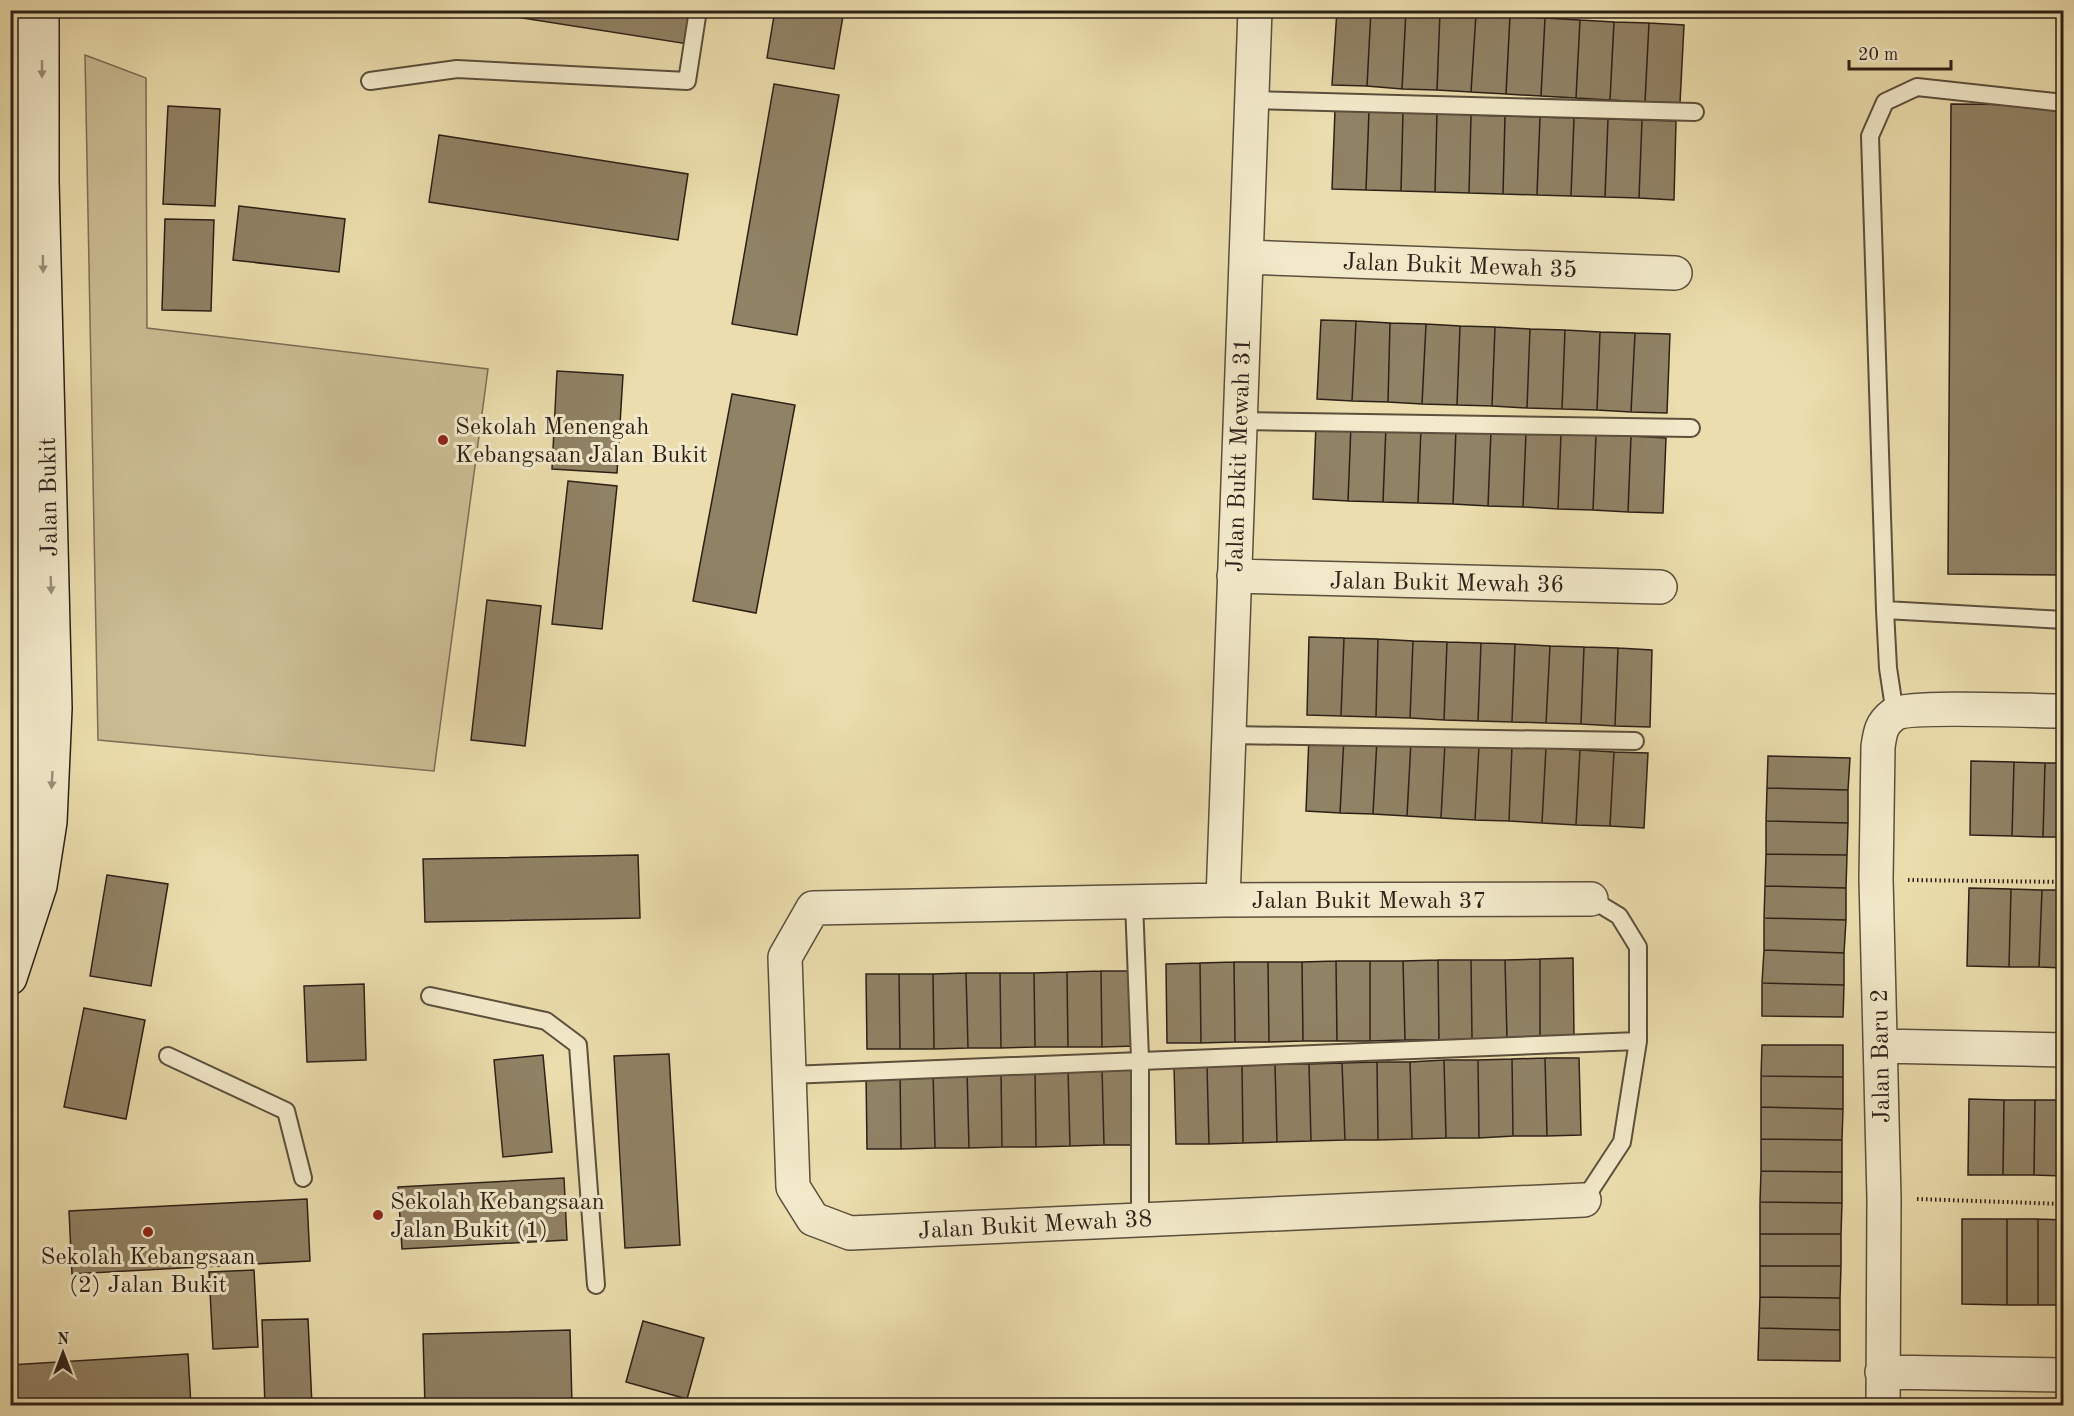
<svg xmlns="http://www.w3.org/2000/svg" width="2074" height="1416" viewBox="0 0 2074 1416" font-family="'Old Standard TT',serif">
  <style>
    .green { fill: #cbbd94; stroke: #7c6e56; stroke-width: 1.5 }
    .building { fill: #908265; stroke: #2d2017; stroke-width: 1.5 }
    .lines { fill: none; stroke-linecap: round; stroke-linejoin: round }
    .service-casing { stroke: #5c4f3c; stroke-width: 20 }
    .minor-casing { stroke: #5c4f3c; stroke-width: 36 }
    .secondary-casing { stroke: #2d2017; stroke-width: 36 }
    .path { stroke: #2d2017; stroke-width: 4; stroke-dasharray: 1.5 3; stroke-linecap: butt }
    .service { stroke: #f2e9ca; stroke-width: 16 }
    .minor { stroke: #f2e9ca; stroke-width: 33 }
    .secondary { stroke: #f2e9ca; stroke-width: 33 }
    .oneway { fill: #998f79 }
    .poi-dot { fill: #8f2418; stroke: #f2e9ca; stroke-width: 2 }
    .labels { text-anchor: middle; stroke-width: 6; stroke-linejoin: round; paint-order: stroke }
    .street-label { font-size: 24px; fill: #2d2017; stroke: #f2e9ca }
    .poi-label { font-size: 24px; fill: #2d2017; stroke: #f2e9ca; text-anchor: start }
  </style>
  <rect width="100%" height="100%" fill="#ebddad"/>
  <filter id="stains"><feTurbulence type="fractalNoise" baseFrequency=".00333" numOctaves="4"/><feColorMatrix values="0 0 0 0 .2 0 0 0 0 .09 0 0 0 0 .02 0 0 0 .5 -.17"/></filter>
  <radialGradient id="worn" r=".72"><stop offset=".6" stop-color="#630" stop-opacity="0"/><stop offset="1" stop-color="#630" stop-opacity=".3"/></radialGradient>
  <path class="green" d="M85 55 146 78 147 328 488 369 434 771 98 740Z"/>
  <path class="building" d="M472 10H694L688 44Z
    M775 10H844L834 69 767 58Z
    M1337 10H1371L1367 86 1332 85Z
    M1371 10H1406L1402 89 1367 86Z
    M1406 10 1440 12 1437 90 1402 89Z
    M1440 12 1476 14 1471 92 1437 90Z
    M1476 14 1510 16 1506 94 1471 92Z
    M1510 16 1545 18 1541 96 1506 94Z
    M1545 18 1580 20 1576 98 1541 96Z
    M1580 20 1614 22 1610 100 1576 98Z
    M1614 22 1649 23 1645 102 1610 100Z
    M1649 23 1684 25 1680 103 1645 102Z
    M774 84 839 95 797 335 732 324Z
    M1951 104 2064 105V575L1948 574Z
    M168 106 220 109 215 206 163 204Z
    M1335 110 1369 111 1366 190 1332 189Z
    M1369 111 1403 112 1401 191 1366 190Z
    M1403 112 1437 113 1435 192 1401 191Z
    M1437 113 1471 115 1469 193 1435 192Z
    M1471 115 1505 116 1503 194 1469 193Z
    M1505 116 1540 117 1537 195 1503 194Z
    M1540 117 1574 118 1571 196 1537 195Z
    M1574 118 1608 119 1605 197 1571 196Z
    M1608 119 1642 120 1639 198 1605 197Z
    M1642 120 1676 121 1674 200 1639 198Z
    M439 135 688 174 678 240 429 202Z
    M239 206 345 219 339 272 233 260Z
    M165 219 214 220 211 311 162 310Z
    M1321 320 1356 321 1352 401 1317 399Z
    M1356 321 1390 323 1388 402 1352 401Z
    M1390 323 1426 324 1422 404 1388 402Z
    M1426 324 1460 326 1457 405 1422 404Z
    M1460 326 1495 327 1492 406 1457 405Z
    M1495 327 1530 329 1527 408 1492 406Z
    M1530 329 1565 330 1562 409 1527 408Z
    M1565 330 1600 332 1597 410 1562 409Z
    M1600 332 1635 333 1631 412 1597 410Z
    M1635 333 1670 334 1667 413 1631 412Z
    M557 371 623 375 617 473 552 469Z
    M732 394 795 405 756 613 693 601Z
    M1316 424 1351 425 1348 501 1313 499Z
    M1351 425 1386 426 1383 502 1348 501Z
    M1386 426 1421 428 1418 503 1383 502Z
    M1421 428 1456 429 1453 504 1418 503Z
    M1456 429 1491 431 1488 506 1453 504Z
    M1491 431 1526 432 1523 507 1488 506Z
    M1526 432 1561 434 1558 509 1523 507Z
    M1561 434 1596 435 1593 510 1558 509Z
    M1596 435 1631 436 1628 512 1593 510Z
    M1631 436 1666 438 1663 513 1628 512Z
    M568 481 617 486 602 629 552 624Z
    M487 600 541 606 525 746 471 740Z
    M1309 637 1344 638 1341 716 1307 715Z
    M1344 638 1378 639 1376 717 1341 716Z
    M1378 639 1413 641 1410 718 1376 717Z
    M1413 641 1447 642 1444 720 1410 718Z
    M1447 642 1481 643 1478 721 1444 720Z
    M1481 643 1515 644 1512 722 1478 721Z
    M1515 644 1550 646 1546 723 1512 722Z
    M1550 646 1584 647 1581 724 1546 723Z
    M1584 647 1618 648 1615 726 1581 724Z
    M1618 648 1652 650 1650 727 1615 726Z
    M1309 736 1344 737 1340 813 1306 811Z
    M1344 737 1377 739 1373 814 1340 813Z
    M1377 739 1411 741 1407 816 1373 814Z
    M1411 741 1445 743 1441 818 1407 816Z
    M1445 743 1479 745 1475 820 1441 818Z
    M1479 745 1512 746 1509 821 1475 820Z
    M1512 746 1546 748 1542 823 1509 821Z
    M1546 748 1580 750 1576 825 1542 823Z
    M1580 750 1614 752 1610 826 1576 825Z
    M1614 752 1648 753 1644 828 1610 826Z
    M1768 756 1850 758 1848 790 1767 788Z
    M1971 761 2014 762 2012 836 1970 835Z
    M2014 762 2045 763 2043 837 2012 836Z
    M2045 763H2064V837H2043Z
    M1767 788 1848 790V823L1766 821Z
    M1766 821 1848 823 1847 855 1766 854Z
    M1766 854 1847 855 1846 888 1765 886Z
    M638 855 640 918 425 922 423 859Z
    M107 875 168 884 151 986 90 976Z
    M1765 886 1846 888V920L1764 918Z
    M1969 888 2011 889 2009 967 1967 966Z
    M2011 889 2042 890 2039 967H2009Z
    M2042 890H2064V968L2039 967Z
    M1764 918 1846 920 1844 953 1764 950Z
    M1764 950 1844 953V985L1762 983Z
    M1573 958 1574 1038 1540 1039V959Z
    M1540 959V1039H1507L1505 960Z
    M1438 960H1471L1472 1039 1439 1040Z
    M1438 960 1439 1040H1405L1403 961Z
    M1471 960H1505L1507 1039H1472Z
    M1336 961H1370V1041H1337Z
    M1336 961 1337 1041H1303L1302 962Z
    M1370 961H1403L1405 1040 1370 1041Z
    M1234 962H1268L1269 1042H1235Z
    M1234 962 1235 1042 1201 1043 1200 963Z
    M1268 962H1302L1303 1041 1269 1042Z
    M1200 963 1201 1043H1167L1166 964Z
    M1101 971H1135V1046L1102 1047Z
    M1101 971 1102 1047H1068L1067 972Z
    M1067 972 1068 1047H1035L1034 973Z
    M966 973H1000L1001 1048H968Z
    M966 973 968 1048 934 1049 933 974Z
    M1000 973H1034L1035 1047 1001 1048Z
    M866 974H899L900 1049H867Z
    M899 974H933L934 1049H900Z
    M1762 983 1844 985 1843 1017 1762 1016Z
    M364 984 366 1060 307 1062 304 986Z
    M84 1008 145 1020 126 1119 64 1107Z
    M1762 1045H1843V1077L1761 1076Z
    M669 1054 680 1245 625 1248 614 1056Z
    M543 1055 552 1152 503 1157 494 1060Z
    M1545 1058H1579L1581 1135 1547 1136Z
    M1545 1058 1547 1136H1513L1512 1059Z
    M1512 1059 1513 1136 1479 1138 1478 1060Z
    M1444 1060H1478L1479 1138H1446Z
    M1444 1060 1446 1138 1412 1139 1410 1062Z
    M1377 1062H1410L1412 1139 1378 1140Z
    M1377 1062 1378 1140H1345L1342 1063Z
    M1342 1063 1345 1140 1311 1141 1309 1064Z
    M1275 1064H1309L1311 1141 1277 1142Z
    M1275 1064 1277 1142 1243 1143 1242 1066Z
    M1207 1066H1242L1243 1143 1209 1144Z
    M1207 1066 1209 1144H1176L1174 1067Z
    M1136 1068 1137 1145H1104L1102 1069Z
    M1068 1069H1102L1104 1145 1070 1146Z
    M1068 1069 1070 1146 1036 1147 1035 1070Z
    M1035 1070 1036 1147H1002L1001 1071Z
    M967 1071H1001L1002 1147 969 1148Z
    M967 1071 969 1148H935L933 1072Z
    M900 1072H933L935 1148 901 1149Z
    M900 1072 901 1149H867L866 1073Z
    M1761 1076 1843 1077V1109L1761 1107Z
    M1969 1099 2004 1100 2003 1175H1968Z
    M2004 1100H2035L2034 1175H2003Z
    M2035 1100H2064V1176L2034 1175Z
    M1761 1107 1843 1109 1842 1140 1761 1139Z
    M1761 1139 1842 1140V1172L1761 1171Z
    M1761 1171 1842 1172V1203L1760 1202Z
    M564 1178 567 1240 402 1249 398 1187Z
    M307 1199 310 1261 72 1274 69 1211Z
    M1760 1202 1842 1203 1841 1234H1760Z
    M1962 1219H2007V1305L1962 1304Z
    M2007 1219H2038V1305H2007Z
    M2038 1219 2064 1220V1305H2038Z
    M1760 1234H1841V1266H1760Z
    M1760 1266H1841L1840 1298 1760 1297Z
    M254 1270 258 1347 213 1349 209 1272Z
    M1760 1297 1840 1298V1330L1759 1328Z
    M308 1319 312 1406H265L262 1320Z
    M643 1321 704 1338 687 1399 626 1382Z
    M1759 1328 1840 1330V1361L1758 1360Z
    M570 1330 572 1404 425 1406 423 1334Z
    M188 1354 191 1406H10V1365Z"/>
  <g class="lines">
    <defs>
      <path id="service" d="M370 81 457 69 687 81 698 10
        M1251 100 1695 112
        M1239 421 1691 428
        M1885 610 2064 620
        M1895 714 1888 668 1885 610 1870 136 1885 102 1917 87 2064 103
        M1229 735 1635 741
        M1134 902 1140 1059V1220
        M430 996 546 1021 578 1045 596 1285
        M168 1056 286 1111 303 1178
        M789 1075 1638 1041
        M1584 1200 1622 1142 1638 1041V947L1619 916 1591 899"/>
      <path id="minor" d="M1246 257 1675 273
        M1234 576 1660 587
        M1223 900 1255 10
        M1880 1046 2064 1050
        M1584 1200 850 1233 813 1219 793 1187 785 957 813 908 1223 900 1591 899
        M1882 1372 2064 1375
        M1883 1406 1884 1198 1876 879 1878 747C1880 733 1881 724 1893 715 1908 705 2037 711 2064 711"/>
      <path id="secondary" d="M10 901C26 855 27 806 29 757L17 351 18 10
        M10 978 40 886 50 822 55 708 42 181V10"/>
    </defs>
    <use href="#service" class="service-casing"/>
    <use href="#minor" class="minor-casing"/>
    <use href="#secondary" class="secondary-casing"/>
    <path class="path" d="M1908 880 2064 882
      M1917 1199 2064 1204"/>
    <use href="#service" class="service"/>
    <use href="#minor" class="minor"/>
    <use href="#secondary" class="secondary"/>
  </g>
  <defs><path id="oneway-solid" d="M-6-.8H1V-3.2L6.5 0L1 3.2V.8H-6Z" transform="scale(1.5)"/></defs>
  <g class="oneway">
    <use href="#oneway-solid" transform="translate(42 69) rotate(90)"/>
    <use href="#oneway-solid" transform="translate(43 264) rotate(89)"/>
    <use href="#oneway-solid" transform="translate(51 585) rotate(88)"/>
    <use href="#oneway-solid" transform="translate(52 780) rotate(93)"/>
  </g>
  <g class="poi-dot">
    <circle cx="443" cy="440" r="6"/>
    <circle cx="378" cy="1215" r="6"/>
    <circle cx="148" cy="1232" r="6"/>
  </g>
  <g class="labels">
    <g class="street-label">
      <text transform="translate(1460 265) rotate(2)" y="8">Jalan Bukit Mewah 35</text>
      <text transform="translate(1238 455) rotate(-88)" y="8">Jalan Bukit Mewah 31</text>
      <text transform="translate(48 497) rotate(-91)" y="8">Jalan Bukit</text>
      <text transform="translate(1447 582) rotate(1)" y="8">Jalan Bukit Mewah 36</text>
      <text x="1369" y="908">Jalan Bukit Mewah 37</text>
      <text transform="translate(1880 1056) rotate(-91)" y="8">Jalan Baru 2</text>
      <text transform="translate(1035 1224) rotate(-3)" y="8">Jalan Bukit Mewah 38</text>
    </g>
    <g class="poi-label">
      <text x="455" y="434">Sekolah Menengah<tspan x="455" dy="28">Kebangsaan Jalan Bukit</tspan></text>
      <text x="390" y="1209">Sekolah Kebangsaan<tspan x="390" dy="28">Jalan Bukit (1)</tspan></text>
      <text x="148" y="1264" text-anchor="middle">Sekolah Kebangsaan<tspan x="148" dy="28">(2) Jalan Bukit</tspan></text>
    </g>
  </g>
  <rect width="2074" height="1416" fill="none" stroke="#ebddad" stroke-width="36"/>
  <rect x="12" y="12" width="2050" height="1392" fill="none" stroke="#2d2017" stroke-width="3"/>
  <rect x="18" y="18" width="2038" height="1380" fill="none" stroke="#2d2017" stroke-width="1.5"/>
  <g transform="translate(63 1353)" stroke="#f2e9ca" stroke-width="4.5" paint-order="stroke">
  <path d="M0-4.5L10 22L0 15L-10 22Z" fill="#2d2017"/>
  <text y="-9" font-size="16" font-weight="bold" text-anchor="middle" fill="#2d2017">N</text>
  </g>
  <path d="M1849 60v9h102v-9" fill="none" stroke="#2d2017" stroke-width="3"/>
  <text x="1858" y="60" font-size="18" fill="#2d2017" stroke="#f2e9ca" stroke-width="4.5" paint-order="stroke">20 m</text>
  <rect width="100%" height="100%" filter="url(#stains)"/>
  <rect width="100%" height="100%" fill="url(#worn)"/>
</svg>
